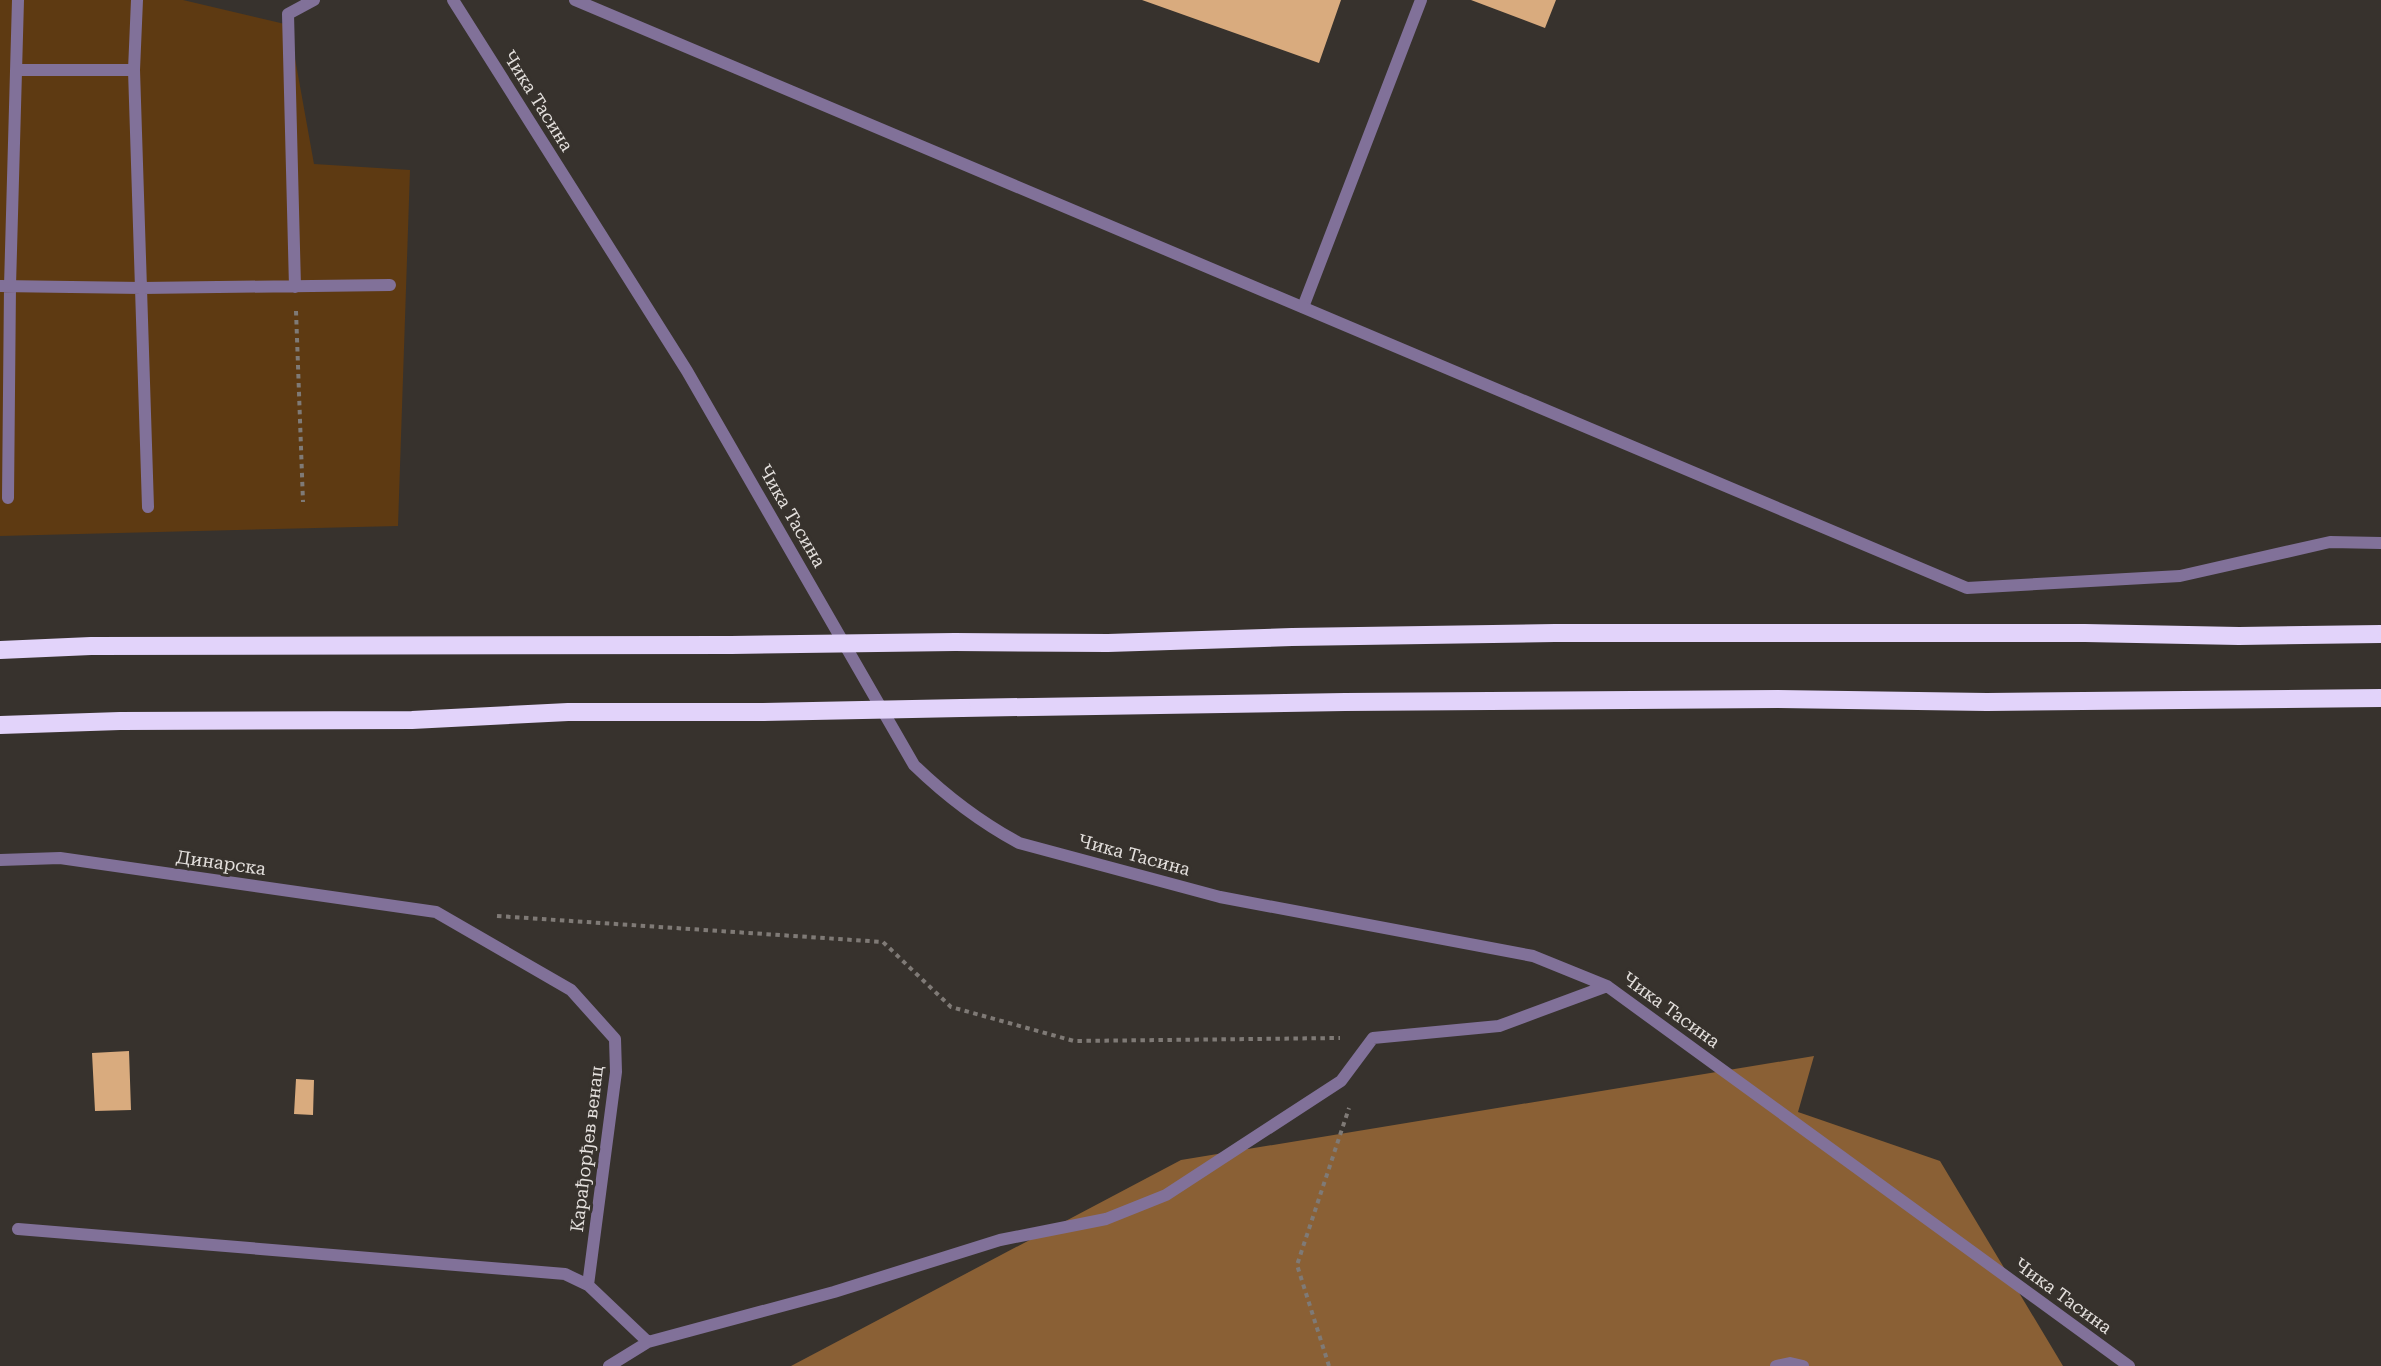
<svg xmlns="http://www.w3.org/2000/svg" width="2381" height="1366" viewBox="0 0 2381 1366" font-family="'Roboto Serif',serif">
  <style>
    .green { fill: #5e3a12 }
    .forest { fill: #8a6035 }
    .building { fill: #d9ab7e }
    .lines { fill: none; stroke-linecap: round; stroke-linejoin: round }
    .path { stroke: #7f7a76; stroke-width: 4; stroke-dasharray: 4.5 4.5; stroke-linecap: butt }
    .service { stroke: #817199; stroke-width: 12 }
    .minor { stroke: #817199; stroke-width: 12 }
    .motorway { stroke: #e2d3fa; stroke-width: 18 }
    .motorway-bridge { stroke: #e2d3fa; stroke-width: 18 }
    .labels { text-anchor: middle; stroke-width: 6; stroke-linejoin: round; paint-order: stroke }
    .street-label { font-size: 18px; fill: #e3dfdc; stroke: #37322d }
  </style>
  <rect width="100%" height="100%" fill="#37322d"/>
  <path class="green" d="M0 0H183L289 25 314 164 410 170 398 526 0 536Z"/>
  <path class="forest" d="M1814 1056 1798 1112 1940 1161 2063 1366H791L1181 1160Z"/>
  <path class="building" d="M1142 0H1341L1319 63Z
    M1471 0H1556L1545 28Z
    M129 1051 131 1110 95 1111 92 1053Z
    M296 1079 314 1080 313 1115 294 1114Z"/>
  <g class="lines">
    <path class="path" d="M296 311 303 502
      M497 916 883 942 951 1007 1074 1041 1340 1038
      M1329 1366 1297 1265 1349 1108"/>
    <path class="service" d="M137 0 134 70 148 507
      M17 70H134
      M0 286 142 288 390 285
      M295 287 288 14 314 0
      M1303 307 1421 0
      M8 498 10 286 18 0"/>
    <path class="minor" d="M453 0 687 371 914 765C946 796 980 822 1019 843L1220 897 1533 956 1607 986 2129 1366
      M575 0 1967 588 2180 576 2330 542 2381 543
      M0 860 60 858 436 912 571 990 615 1039 616 1072 588 1285
      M18 1229 565 1274 588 1285 648 1342
      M609 1366 648 1342 834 1292 1000 1240 1106 1219 1166 1195 1341 1081 1373 1038 1499 1026 1607 986
      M1776 1366 1790 1363 1803 1366"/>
    <path class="motorway" d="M955 642 1108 643 1292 637 1555 633H2085L2239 636 2381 634
      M0 650 91 646 731 645
      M962 708 1345 702 1778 699 1987 702 2381 698
      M0 725 120 721 412 720 568 712H763"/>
    <path class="motorway-bridge" d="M731 645 955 642
      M763 712 962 708"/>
  </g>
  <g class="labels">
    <g class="street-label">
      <text transform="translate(538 101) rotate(58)" y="6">Чика Тасина</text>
      <text transform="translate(792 516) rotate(60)" y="6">Чика Тасина</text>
      <text transform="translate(1134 855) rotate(15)" y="6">Чика Тасина</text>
      <text transform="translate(221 863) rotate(8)" y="6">Динарска</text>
      <text transform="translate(1671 1010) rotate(36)" y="6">Чика Тасина</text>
      <text transform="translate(587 1149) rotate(-83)" y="6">Карађорђев венац</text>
      <text transform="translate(2063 1296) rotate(36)" y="6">Чика Тасина</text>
    </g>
  </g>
</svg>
